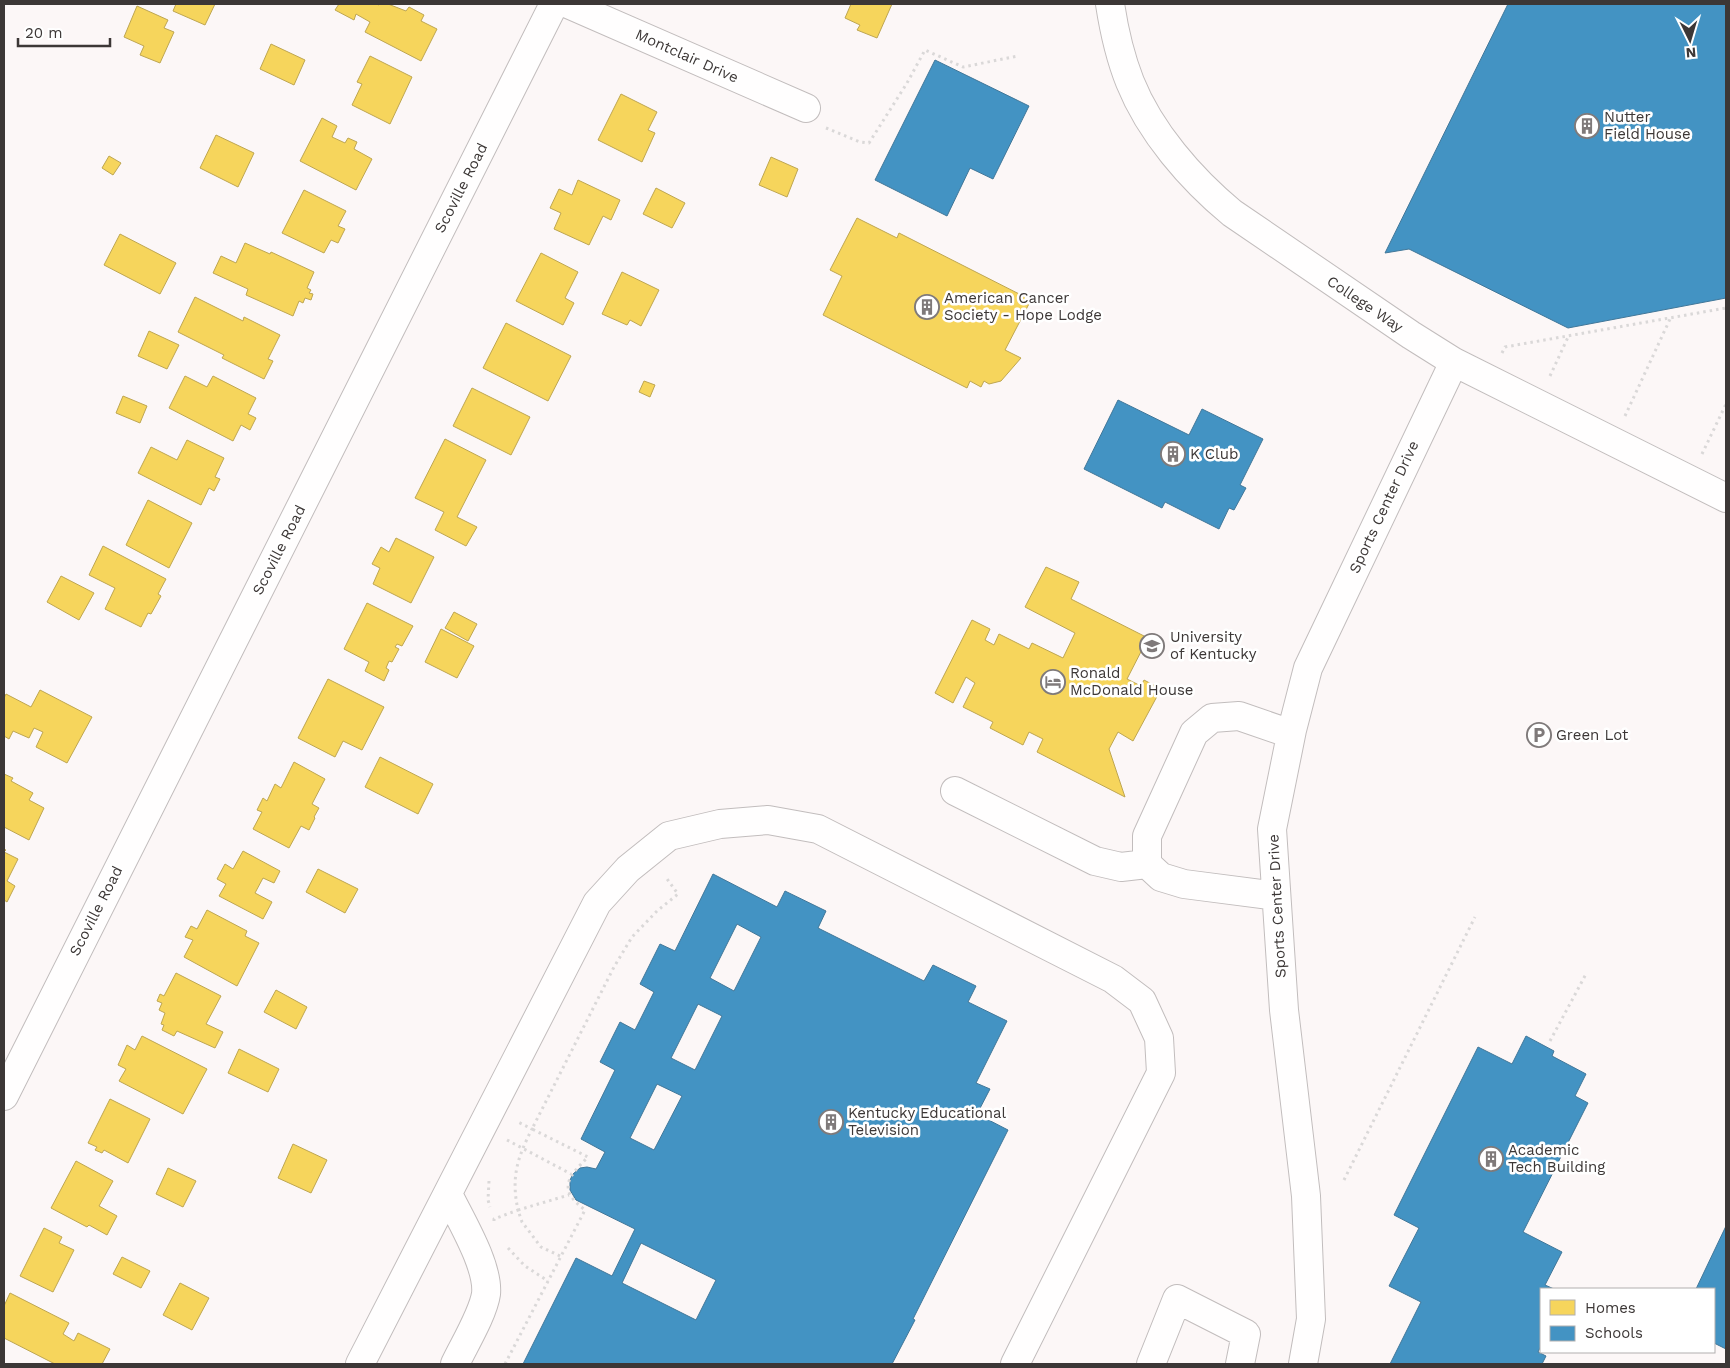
<svg xmlns="http://www.w3.org/2000/svg" width="1730" height="1368" viewBox="0 0 1730 1368" font-family="'Work Sans',sans-serif">
  <style>
    .homes { fill: #f6d55c; stroke: #bea651 }
    .schools { fill: #4393c3; stroke: #417799; fill-rule: evenodd }
    .lines { fill: none; stroke-linecap: round; stroke-linejoin: round }
    .minor-casing { stroke: #c2bdbd; stroke-width: 30 }
    .path { stroke: #dad8d8; stroke-width: 3; stroke-dasharray: 2.5 4; stroke-linecap: butt }
    .minor { stroke: #fffefe; stroke-width: 28 }
    .labels { text-anchor: middle; stroke-width: 5; stroke-linejoin: round; paint-order: stroke }
    .street-label { font-size: 15px; fill: #3c3736; stroke: #fff }
    .poi-label { font-size: 15px; fill: #3c3736; stroke: #fff; text-anchor: start }
  </style>
  <rect width="100%" height="100%" fill="#fcf7f7"/>
  <path class="homes" d="M176 4H215L205 25 173 11Z
    M339 4H376L379 5 380 4H388L406 11 409 7 424 15 421 21 437 29 421 61 365 32 370 22 356 14 354 20 335 10Z
    M851 4H892L877 38 857 30 860 25 845 18Z
    M137 6 168 20 164 28 174 32 160 63 140 55 144 46 124 37Z
    M271 44 305 60 294 85 260 69Z
    M370 56 412 77 390 124 352 105 362 84 357 82Z
    M621 94 657 112 648 130 655 133 642 162 598 140Z
    M322 118 337 126 332 137 345 143 348 138 357 142 354 149 372 159 356 190 300 161Z
    M216 135 254 153 238 187 200 168Z
    M109 156 121 163 113 175 102 168Z
    M771 157 798 169 787 197 759 185Z
    M578 180 620 200 611 220 603 216 589 245 554 229 561 213 550 208 559 189 572 195Z
    M656 188 685 203 672 228 643 214Z
    M304 190 346 211 338 226 345 229 338 243 331 240 324 253 282 233Z
    M857 218 897 238 899 233 1031 300 1005 350 1021 358 1001 381 989 384 984 381 981 387 970 381 967 388 823 315 842 276 830 270Z
    M120 234 176 263 160 294 104 265Z
    M245 243 270 254 271 252 314 272 307 288 311 290 309 293 313 294 311 300 305 298 303 303 299 301 293 316 246 295 248 289 213 273 221 256 236 263Z
    M541 253 578 272 565 298 574 303 563 325 516 301Z
    M622 272 659 290 641 326 630 320 627 325 602 314Z
    M195 297 243 321 244 317 280 335 268 359 273 361 264 379 222 358 224 355 178 332Z
    M506 323 571 356 548 401 483 368Z
    M149 331 179 345 167 369 138 356Z
    M185 376 207 387 213 376 256 398 248 414 256 418 250 430 241 425 233 441 169 408Z
    M644 381 655 385 650 397 639 392Z
    M472 388 530 417 511 455 453 426Z
    M123 396 147 406 140 423 116 413Z
    M445 439 486 460 457 517 477 527 466 546 435 530 444 512 415 498Z
    M187 440 224 458 215 477 220 479 214 491 209 488 201 505 138 473 151 447 177 460Z
    M148 500 192 523 169 568 126 545Z
    M396 538 434 557 411 603 373 584 380 568 372 564 381 547 389 552Z
    M103 546 166 579 158 594 161 596 151 614 148 613 141 627 105 609 115 588 89 575Z
    M1046 567 1079 582 1071 599 1148 638 1127 679 1141 686 1144 680 1161 689 1133 741 1118 732 1109 749 1125 797 1037 752 1043 739 1029 732 1023 745 990 728 993 722 963 707 975 683 966 677 953 703 935 693 972 620 990 629 985 640 994 645 999 634 1029 649 1032 643 1063 658 1075 633 1025 607Z
    M61 576 94 593 79 620 47 602Z
    M367 603 413 626 402 646 397 644 395 647 399 649 392 662 389 661 386 668 389 670 384 681 365 671 369 662 344 649Z
    M454 612 477 624 468 641 445 628Z
    M441 629 474 646 457 678 425 662Z
    M328 679 384 707 362 750 343 741 335 757 298 738Z
    M40 690 92 717 67 763 36 747 43 732 34 728 29 738 13 731 9 739 4 736V698L6 694 31 707Z
    M380 757 433 784 418 814 365 787Z
    M294 762 325 779 312 804 319 808 314 817 315 818 309 830 301 826 289 848 253 829 262 812 257 810 263 798 267 801 275 784 281 788Z
    M4 774 13 778 11 781 33 793 29 800 44 808 29 840 4 827Z
    M4 849 6 850 4 852 18 859 7 881 15 886 7 902 4 900Z
    M243 851 280 871 274 883 263 878 255 893 272 902 263 919 219 896 226 884 217 879 225 864 233 869Z
    M318 869 358 889 345 913 306 892Z
    M207 910 247 931 245 936 259 943 237 986 184 957 193 940 185 937 191 926 197 929Z
    M176 973 221 996 206 1024 223 1032 215 1048 177 1031 174 1036 162 1030 164 1025 161 1024 165 1013 159 1010 162 1003 157 1001 160 994 164 996Z
    M276 990 307 1007 296 1029 264 1012Z
    M142 1036 207 1069 183 1114 119 1081 126 1069 118 1065 127 1045 135 1050Z
    M239 1049 279 1069 268 1092 228 1073Z
    M110 1099 150 1119 128 1163 104 1150 102 1153 95 1150 97 1147 88 1143Z
    M293 1144 327 1160 311 1193 278 1178Z
    M76 1161 113 1181 99 1206 117 1216 107 1235 89 1225 87 1227 51 1208Z
    M168 1168 196 1181 183 1207 156 1194Z
    M44 1228 62 1237 59 1243 74 1250 53 1292 20 1276Z
    M122 1257 150 1271 141 1288 113 1274Z
    M180 1283 209 1298 192 1330 163 1315Z
    M10 1293 69 1323 63 1334 74 1341 78 1333 110 1349 102 1364H55L4 1338V1306Z"/>
  <path class="schools" d="M1508 4H1726V298L1568 328 1409 249 1385 253Z
    M935 60 1029 106 993 179 970 168 947 216 875 180Z
    M1118 400 1189 435 1202 409 1263 439 1240 485 1246 488 1234 510 1229 508 1219 529 1165 502 1162 508 1084 469Z
    M713 874 777 907 785 891 826 911 818 928 924 981 933 965 976 986 968 1002 1007 1021 976 1083 990 1089 977 1114 1008 1130 915 1315 913 1319 915 1320 892 1364H523L576 1258 612 1276 635 1229 576 1200 570 1190V1180L573 1174 580 1168 587 1167 596 1169 605 1152 581 1139 615 1070 600 1062 620 1022 635 1030 654 992 640 984 660 944 675 951ZM737 924 761 937 734 991 710 978ZM698 1004 722 1016 695 1070 671 1058ZM657 1084 682 1096 654 1150 630 1138ZM641 1243 716 1280 696 1320 622 1283Z
    M1526 1036 1554 1051 1552 1056 1586 1074 1575 1096 1588 1103 1523 1232 1562 1252 1545 1285 1554 1289H1541V1346L1538 1352 1546 1356 1542 1364H1390L1421 1302 1389 1286 1419 1228 1394 1215 1478 1047 1512 1064Z
    M1726 1226V1349L1714 1343V1289H1696Z"/>
  <g class="lines">
    <defs>
      <path id="minor" d="M568 4 806 108
        M1110 4C1114 30 1120 57 1130 82 1150 132 1191 179 1232 213L1411 335 1454 362 1726 498
        M955 791 1095 861 1121 867 1147 864
        M1276 896 1184 884 1161 877 1147 864V836L1194 733 1212 718 1239 716 1291 734
        M4 1096 554 4
        M448 1194C460 1219 489 1266 486 1294 483 1314 464 1345 455 1364
        M360 1364 597 903 628 869 669 836 720 824 768 820 818 829 1113 979 1142 1001 1159 1038 1161 1073 1015 1364
        M1151 1364 1177 1299 1246 1334 1240 1364
        M1303 1364 1311 1319 1306 1196 1284 1010 1272 829 1292 730 1308 668 1454 362"/>
    </defs>
    <use href="#minor" class="minor-casing"/>
    <path class="path" d="M826 128 860 142 869 143 907 83 925 50 963 67 1018 56
      M1502 353 1505 347 1726 308
      M1550 376 1569 335
      M1625 416 1671 317
      M1702 454 1726 404
      M1550 1041 1586 974
      M507 1140 571 1174
      M1344 1180 1475 917
      M489 1181 488 1200 490 1207
      M494 1221V1219L518 1210C511 1178 517 1158 532 1129L518 1122
      M508 1248 525 1266 548 1281
      M560 1256 541 1247 522 1222 518 1210 569 1195
      M505 1364 585 1210C557 1189 568 1177 588 1157L532 1129 614 967 632 937 657 911 678 894 665 876"/>
    <use href="#minor" class="minor"/>
  </g>
  <defs>
    <symbol id="building-ring" viewBox="-11 -11 22 22"><circle r="9.5" fill="#fff" stroke="#7f7a7a" stroke-width="1.5"/><path d="M-4-6H4V6H1V3H-1V6H-4ZM-2.5-4.3h1.7v1.8h-1.7ZM.8-4.3h1.7v1.8H.8ZM-2.5-1h1.7V.8h-1.7ZM.8-1h1.7V.8H.8Z" fill="#7f7a7a"/></symbol>
    <symbol id="university-ring" viewBox="-11 -11 22 22"><circle r="9.5" fill="#fff" stroke="#7f7a7a" stroke-width="1.5"/><path d="M0-5L7-2L0 1L-7-2ZM-4 1L0 2.5L4 1V4Q0 6-4 4Z" fill="#7f7a7a"/></symbol>
    <symbol id="hotel-ring" viewBox="-11 -11 22 22"><circle r="9.5" fill="#fff" stroke="#7f7a7a" stroke-width="1.5"/><path d="M-6-4.5h1.5V1H6V5H4.5V3h-9V5H-6ZM-4 0a1.8 1.8 0 1 1 3.6 0ZM.5 0V-2.5h3Q6-2.5 6 0Z" fill="#7f7a7a"/></symbol>
    <symbol id="parking-ring" viewBox="-11 -11 22 22"><circle r="9.5" fill="#fff" stroke="#7f7a7a" stroke-width="1.5"/><path d="M-3.5-5.5H1a3.5 3.5 0 0 1 0 7H-1V5.5H-3.5ZM-1-3.4V-.6H.8a1.4 1.4 0 0 0 0-2.8Z" fill="#7f7a7a"/></symbol>
  </defs>
  <g fill-rule="evenodd">
    <use href="#building-ring" x="1573" y="112" width="28" height="28"/>
    <use href="#building-ring" x="913" y="293" width="28" height="28"/>
    <use href="#building-ring" x="1159" y="440" width="28" height="28"/>
    <use href="#university-ring" x="1138" y="632" width="28" height="28"/>
    <use href="#hotel-ring" x="1039" y="668" width="28" height="28"/>
    <use href="#parking-ring" x="1525" y="721" width="28" height="28"/>
    <use href="#building-ring" x="817" y="1108" width="28" height="28"/>
    <use href="#building-ring" x="1477" y="1145" width="28" height="28"/>
  </g>
  <g class="labels">
    <g class="street-label">
      <text transform="translate(687 56) rotate(24)" y="5">Montclair Drive</text>
      <text transform="translate(461 188) rotate(-63)" y="5">Scoville Road</text>
      <text transform="translate(1365 304) rotate(34)" y="5">College Way</text>
      <text transform="translate(1384 507) rotate(-65)" y="5">Sports Center Drive</text>
      <text transform="translate(279 550) rotate(-63)" y="5">Scoville Road</text>
      <text transform="translate(1277 906) rotate(-93)" y="5">Sports Center Drive</text>
      <text transform="translate(96 911) rotate(-63)" y="5">Scoville Road</text>
    </g>
    <g class="poi-label">
      <text x="1604" y="122">Nutter<tspan x="1604" dy="17">Field House</tspan></text>
      <text x="944" y="303">American Cancer<tspan x="944" dy="17">Society - Hope Lodge</tspan></text>
      <text x="1190" y="459">K Club</text>
      <text x="1170" y="642">University<tspan x="1170" dy="17">of Kentucky</tspan></text>
      <text x="1070" y="678">Ronald<tspan x="1070" dy="17">McDonald House</tspan></text>
      <text x="1556" y="740">Green Lot</text>
      <text x="848" y="1118">Kentucky Educational<tspan x="848" dy="17">Television</tspan></text>
      <text x="1508" y="1155">Academic<tspan x="1508" dy="17">Tech Building</tspan></text>
    </g>
  </g>
  <rect width="1730" height="1368" fill="none" stroke="#3c3736" stroke-width="10"/>
  <rect x="1540" y="1288" width="175" height="65" fill="#ffffff" stroke="#b1afaf"/>
  <rect x="1550" y="1300" width="25" height="15" fill="#f6d55c" stroke="#b1afaf"/>
  <text x="1585" y="1313" font-size="15" fill="#3c3736">Homes</text>
  <rect x="1550" y="1326" width="25" height="15" fill="#4393c3" stroke="#b1afaf"/>
  <text x="1585" y="1338" font-size="15" fill="#3c3736">Schools</text>
  <g transform="translate(1690 40) rotate(175)" stroke="#ffffff" stroke-width="4" paint-order="stroke">
  <path d="M0-4L9 19L0 12L-9 19Z" fill="#3c3736"/>
  <text y="-8" font-size="14" font-weight="bold" text-anchor="middle" fill="#3c3736">N</text>
  </g>
  <path d="M18 38v8h92v-8" fill="none" stroke="#3c3736" stroke-width="2.5"/>
  <text x="25" y="38" font-size="15" fill="#3c3736" stroke="#ffffff" stroke-width="4" paint-order="stroke">20 m</text>
</svg>
